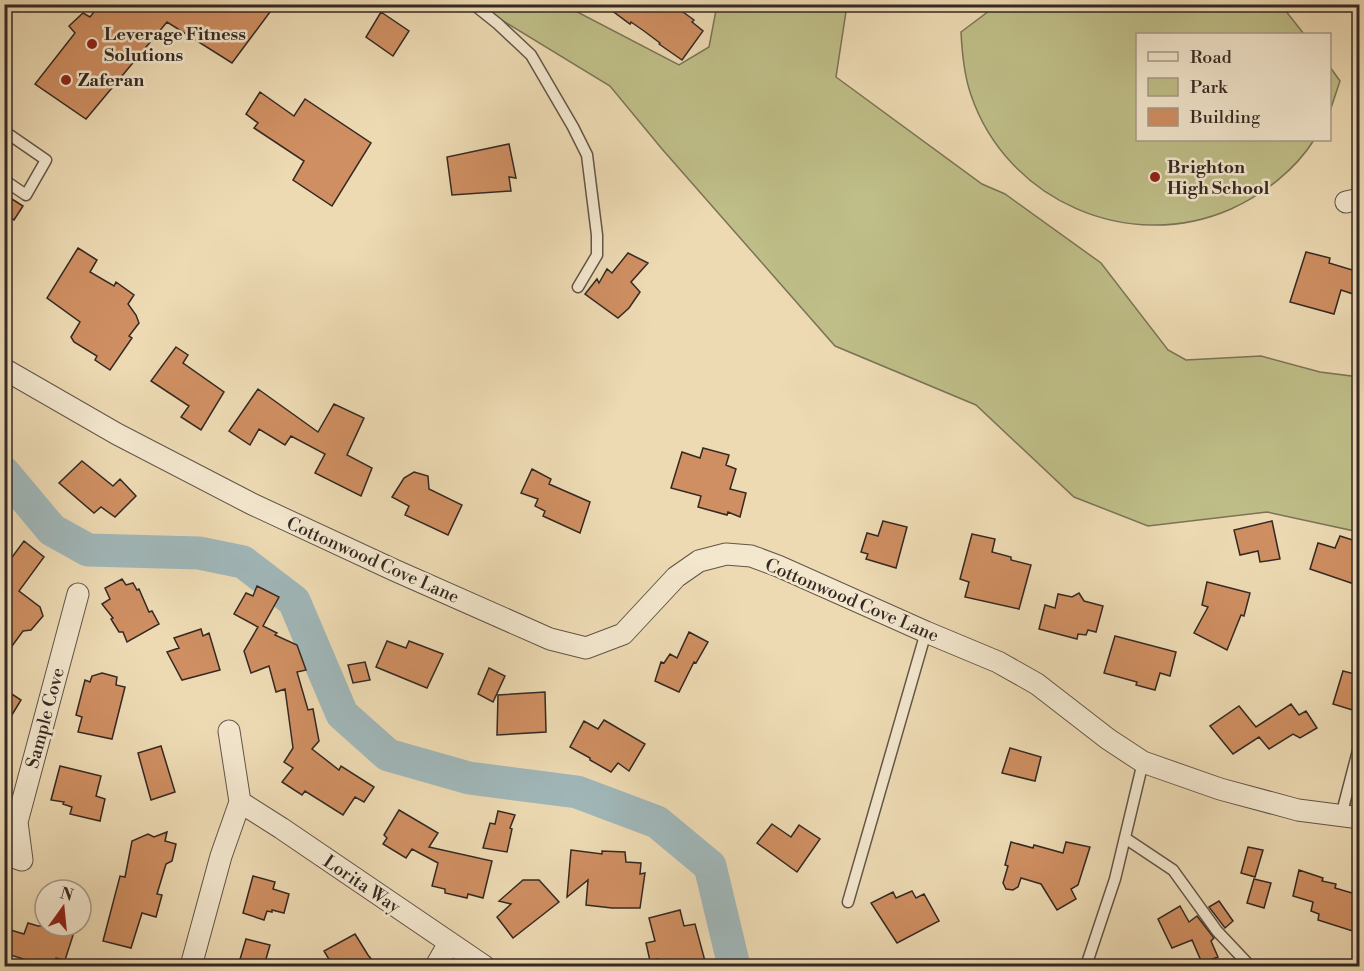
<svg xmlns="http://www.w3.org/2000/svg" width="1364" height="971" viewBox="0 0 1364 971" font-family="'Libre Bodoni',serif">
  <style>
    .green { fill: #bfbe88; stroke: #7a7456; stroke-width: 1.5 }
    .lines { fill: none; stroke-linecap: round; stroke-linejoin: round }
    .river { stroke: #a0b7b9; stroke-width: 33 }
    .building { fill: #cf8f62; stroke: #342923; stroke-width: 1.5 }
    .lane-casing { stroke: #625547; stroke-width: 13 }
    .street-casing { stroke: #625547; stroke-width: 23 }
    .lane { stroke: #f3e7ce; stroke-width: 10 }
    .street { stroke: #f3e7ce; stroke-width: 21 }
    .poi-dot { fill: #8f2418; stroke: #f3e7ce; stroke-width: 2 }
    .labels { text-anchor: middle; stroke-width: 5; stroke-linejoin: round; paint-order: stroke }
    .poi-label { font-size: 18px; font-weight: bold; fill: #342923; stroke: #f3e7ce; text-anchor: start }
    .street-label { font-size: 18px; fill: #342923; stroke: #f3e7ce }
  </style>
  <rect width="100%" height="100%" fill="#eddab3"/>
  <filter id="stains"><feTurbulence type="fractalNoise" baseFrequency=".00333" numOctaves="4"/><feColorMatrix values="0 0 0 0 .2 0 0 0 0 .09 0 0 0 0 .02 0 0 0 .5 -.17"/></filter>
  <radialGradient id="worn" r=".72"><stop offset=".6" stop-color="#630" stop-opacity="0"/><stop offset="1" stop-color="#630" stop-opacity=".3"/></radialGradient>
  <path class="green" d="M477 5H564L679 65 709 47 717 5H847L836 77 982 184 1005 194 1101 263 1168 350 1186 360 1261 356 1320 372 1359 377V532L1267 512 1148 526 1074 497 976 405 835 346 662 149 610 86Z
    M997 5H1281L1304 34H1138V140H1314C1295 170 1264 194 1231 209 1129 254 1007 201 971 95 964 75 962 53 961 32Z
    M1330 67 1340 81 1330 111Z"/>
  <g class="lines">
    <path class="river" d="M4 473 52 530 88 550 199 553 243 562 294 601 342 714 388 755 469 778 577 792 657 822 710 866 734 966"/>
  </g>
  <path class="building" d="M100 4H276L232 63 167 22 86 119 35 84 75 33 69 26 83 13 90 17Z
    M603 4H672L694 20 692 22 703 31 682 60 659 44 660 43 644 31 631 22 630 24Z
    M381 12 409 31 393 56 366 37Z
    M260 92 294 116 305 99 371 143 332 206 293 180 304 161 254 128 258 123 246 114Z
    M509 144 516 178 509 177 511 191 452 195 447 157Z
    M4 194 23 206 14 220 4 214Z
    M78 248 97 260 90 272 114 286 116 282 134 295 128 304 136 315 139 323 129 336 132 338 110 370 95 360 97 356 74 342 71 337 80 322 47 298Z
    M1306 252 1330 258 1329 263 1359 272V296L1341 290 1334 314 1290 302Z
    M628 253 648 263 631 282 640 292 629 308 618 318 585 294 597 279 599 283 607 269 612 273Z
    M176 347 188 355 183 363 224 392 201 430 181 417 189 406 151 381Z
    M258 389 318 432 334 404 364 418 347 455 372 468 361 496 315 473 325 454 291 436 285 445 259 429 250 445 229 431Z
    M703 448 729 455 726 465 736 469 730 489 746 493 740 517 728 512 727 515 698 507 701 496 671 488 682 452 700 458Z
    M82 461 113 486 120 479 136 496 115 517 101 507 94 513 59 483Z
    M532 469 551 479 549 484 590 502 580 533 543 516 545 511 535 506 538 499 521 493Z
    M414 472 428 476 429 489 462 505 448 535 405 515 409 506 392 497 404 478Z
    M883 521 907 527 896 568 866 559 868 554 861 552 867 533 878 536Z
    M1272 521 1280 559 1260 562 1258 551 1240 555 1234 530Z
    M972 534 995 539 992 552 1011 557V560L1031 565 1019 609 965 597 969 582 960 579Z
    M1340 536 1359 542V576L1357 585 1310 569 1318 543 1335 548Z
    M24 541 44 557 19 591 40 607 43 616 31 630 23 631 4 657V568Z
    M122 579 126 585 133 583 137 590 139 589 149 612 152 611 159 624 127 642 123 632H119L111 619 113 618 102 604 110 599 105 588Z
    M1207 582 1250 593 1244 616 1241 615 1227 650 1194 633 1208 607 1202 605Z
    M257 586 279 597 263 626 277 633 275 635 297 645 306 670 297 672 308 710 313 709 319 741 312 749 339 770 341 766 374 787 364 802 355 797 343 815 305 791 302 795 282 782 293 768 284 762 293 748 285 689 276 692 269 666 251 673 244 651 258 627 234 614 246 593 253 596Z
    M1079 593 1084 601 1103 606 1096 632 1088 630 1086 635 1078 634 1077 639 1039 629 1045 605 1055 608 1058 594 1072 597Z
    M201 629 203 636 209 633 220 670 182 680 167 652 179 648 174 638Z
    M689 632 708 642 696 663 694 662 679 692 655 681 661 662 664 663 670 654 677 658Z
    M1115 636 1176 652 1170 676 1160 673 1155 690 1136 685 1137 682 1104 673Z
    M387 641 406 648 409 641 443 654 427 688 376 667Z
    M365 662 370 680 353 683 348 665Z
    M489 668 505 676 493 702 478 694Z
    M1343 671 1359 675V712L1333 704Z
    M102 673 117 677 116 685 125 687 112 739 78 732 82 717 76 715 85 680 90 682 92 676Z
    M4 689 21 700 4 728Z
    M545 692 546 732 497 735 498 695Z
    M1291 704 1299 715 1306 711 1317 728 1300 738 1293 734 1269 749 1259 737 1233 754 1210 726 1239 706 1256 727Z
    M604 720 645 744 629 771 618 763 611 772 590 760V758L570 747 584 721 598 729Z
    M161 746 175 792 151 800 138 753Z
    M1010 748 1041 757 1035 781 1002 773Z
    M60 766 101 776 96 796 105 799 100 821 70 814 72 807 63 804 64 802 51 800Z
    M399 810 438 833 429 847 492 861 483 898 468 894 467 898 445 893V889L432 886 438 863 412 849 406 858 383 844 387 838 384 835Z
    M498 811 515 815 510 828 512 829 507 852 483 848 490 823 495 824Z
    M772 824 791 837 799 825 820 839 797 872 757 843Z
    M167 832 165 841 176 844 172 861 166 864 157 894 162 895 156 917 142 913 131 948 103 941 120 876 125 877 132 841 148 834 154 837Z
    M1011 842 1033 848 1034 845 1063 853 1066 842 1090 847 1078 885 1071 889 1076 899 1057 910 1041 884 1021 878 1018 887 1013 890 1006 889 1003 883 1008 866 1005 865Z
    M1248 847 1263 850 1255 877 1241 873Z
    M571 850 602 854V851L625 852 626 862 641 863 640 874 645 873 640 908H612L586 905 588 880 567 897Z
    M1299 870 1323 878 1322 881 1336 884 1335 888 1359 895V933L1318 920 1319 914 1311 911 1313 902 1293 896Z
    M253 876 275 882 273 889 289 894 284 913 272 910V912L267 911 264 920 243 913Z
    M1254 879 1271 883 1264 908 1247 903Z
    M523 880H539L559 902 513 938 497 917 511 904 499 901Z
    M912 891 916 898 924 894 939 921 897 943 871 903 893 892 896 898Z
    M1219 901 1233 921 1225 928 1209 907Z
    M1180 906 1189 922 1197 916 1214 938 1211 941 1218 957 1202 963 1192 940 1172 948 1158 919Z
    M680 910 684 926 695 924 705 961 681 966H661L658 959 650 961 646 943 655 941 649 918Z
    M28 923 38 926H76L65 960 56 958 53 966H29L30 961 4 953V928L24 934Z
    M355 934 368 955 377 966H333L324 951Z
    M246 939 270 945 264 966H238Z"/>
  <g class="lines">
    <defs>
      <path id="lane" d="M473 4 498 24 531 55 573 127 587 155 597 235V255L578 287
        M4 131 46 160 26 195 4 180
        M1341 816 1360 743
        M1125 838 1173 870 1217 931 1250 966
        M848 902 926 632
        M1086 966 1115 879 1143 762"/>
      <path id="street" d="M1346 202 1360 199
        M4 369 117 434 252 504 394 570 550 639 586 648 623 634 676 577 699 561 726 554 751 556 778 566 926 632 998 662 1037 684 1108 739 1143 762 1220 789 1298 810 1360 818
        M240 802 281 828 484 966
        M4 854 22 860 17 822 78 594
        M191 966 221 856 240 802 229 731
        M436 966 449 943"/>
    </defs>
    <use href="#lane" class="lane-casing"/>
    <use href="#street" class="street-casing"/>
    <use href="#lane" class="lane"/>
    <use href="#street" class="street"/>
  </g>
  <g class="poi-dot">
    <circle cx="92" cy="44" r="6"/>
    <circle cx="66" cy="80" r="6"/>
    <circle cx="1155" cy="177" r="6"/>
  </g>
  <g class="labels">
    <g class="poi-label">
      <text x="104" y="40">Leverage Fitness<tspan x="104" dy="21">Solutions</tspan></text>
      <text x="78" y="86">Zaferan</text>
      <text x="1167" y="173">Brighton<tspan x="1167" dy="21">High School</tspan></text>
    </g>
    <g class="street-label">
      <text transform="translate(373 560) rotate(24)" y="6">Cottonwood Cove Lane</text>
      <text transform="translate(852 600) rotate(23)" y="6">Cottonwood Cove Lane</text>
      <text transform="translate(45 718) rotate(-75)" y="6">Sample Cove</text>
      <text transform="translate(362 884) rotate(34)" y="6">Lorita Way</text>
    </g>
  </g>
  <rect width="1364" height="971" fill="none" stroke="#eddab3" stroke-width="24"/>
  <rect x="6" y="6" width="1352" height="959" fill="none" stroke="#342923" stroke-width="3"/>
  <rect x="12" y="12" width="1340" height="947" fill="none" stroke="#342923" stroke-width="1.5"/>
  <rect x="1136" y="33" width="195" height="108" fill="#f3e7ce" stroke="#a79b8a" stroke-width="1.5"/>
  <rect x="1148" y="52" width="30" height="9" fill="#f3e7ce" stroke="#a79b8a" stroke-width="1.5"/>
  <text x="1190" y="63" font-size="18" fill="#342923">Road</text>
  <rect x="1148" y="78" width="30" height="18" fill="#bfbe88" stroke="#a79b8a" stroke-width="1.5"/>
  <text x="1190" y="93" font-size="18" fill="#342923">Park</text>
  <rect x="1148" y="108" width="30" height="18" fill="#cf8f62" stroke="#a79b8a" stroke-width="1.5"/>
  <text x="1190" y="123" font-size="18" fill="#342923">Building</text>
  <g transform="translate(63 908) rotate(15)"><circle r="28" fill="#f3e7ce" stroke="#a79b8a" stroke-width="1.5"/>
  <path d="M0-4.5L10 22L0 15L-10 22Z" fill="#8f2418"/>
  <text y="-9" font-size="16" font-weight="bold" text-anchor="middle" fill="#342923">N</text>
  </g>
  <rect width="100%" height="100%" filter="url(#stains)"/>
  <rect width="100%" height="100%" fill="url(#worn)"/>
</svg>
